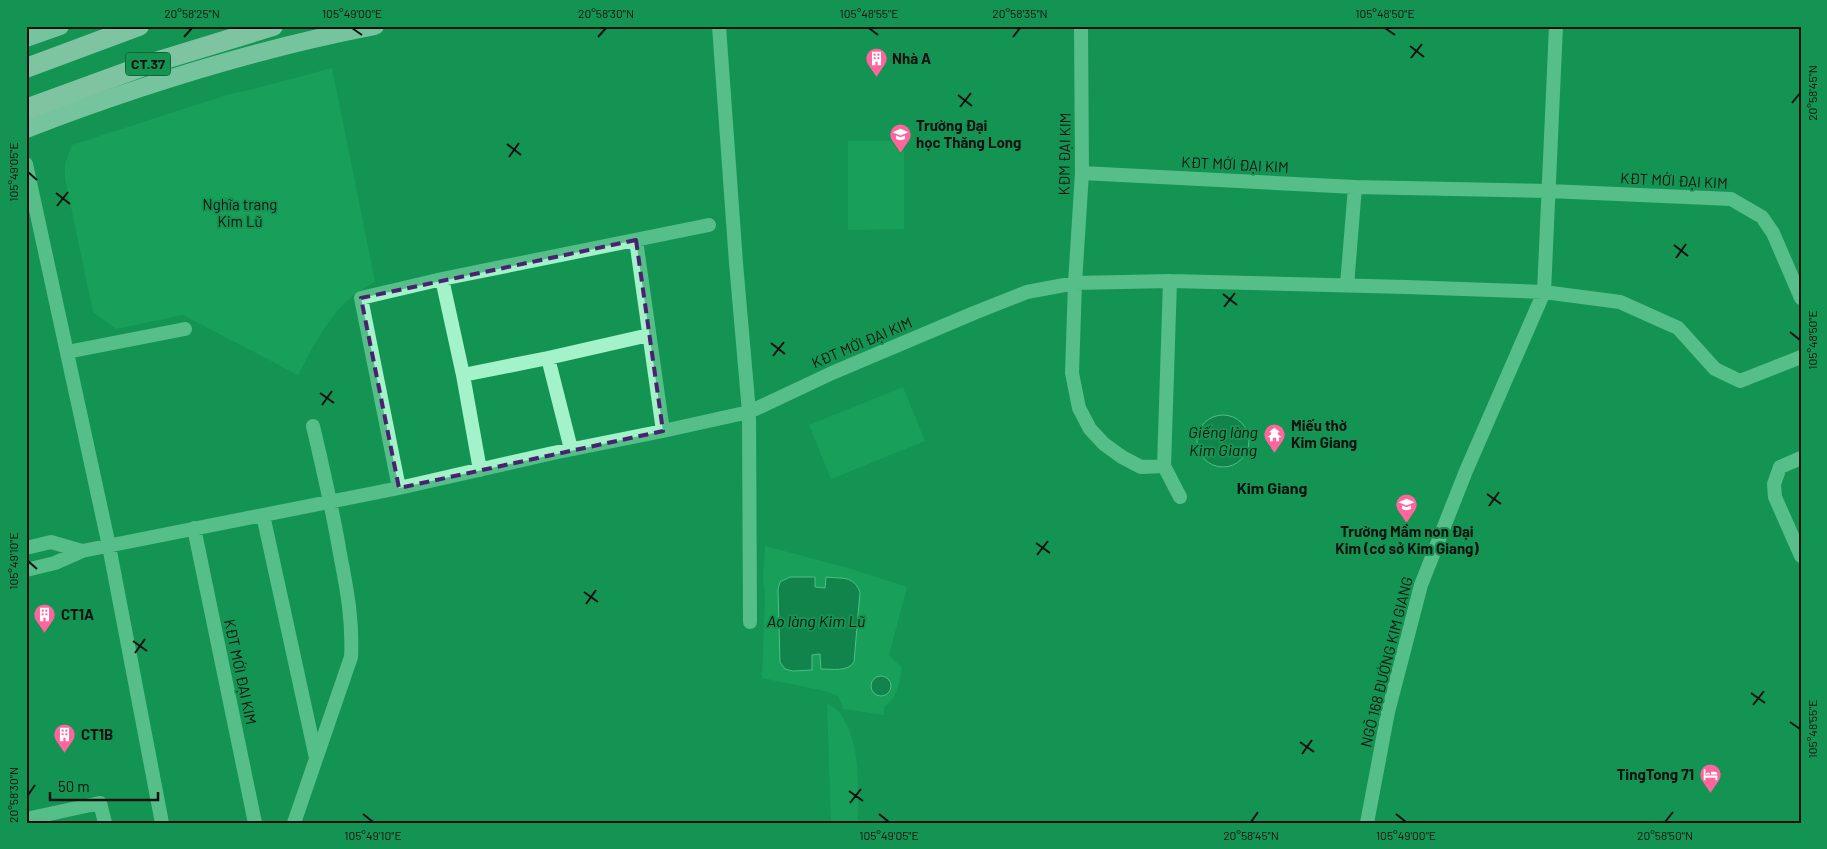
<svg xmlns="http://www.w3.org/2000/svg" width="1827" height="849" viewBox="0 0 1827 849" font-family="Barlow,sans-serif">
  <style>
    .green { fill: #1dae62 }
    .water { fill: #0d713f; stroke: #96f4c2 }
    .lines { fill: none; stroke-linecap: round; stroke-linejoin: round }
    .minor { stroke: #a4f2c9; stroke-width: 14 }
    .major { stroke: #eefff7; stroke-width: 18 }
    .highway { stroke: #fff; stroke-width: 20 }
    .marked { fill: none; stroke: #4b2071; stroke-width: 4; stroke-dasharray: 10 6; stroke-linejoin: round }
    .ticks { fill: none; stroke: #111; stroke-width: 2 }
    .labels { text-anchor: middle; stroke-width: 4; stroke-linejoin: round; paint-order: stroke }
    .shield { fill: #149453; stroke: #123825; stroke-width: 1 }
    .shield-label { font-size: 14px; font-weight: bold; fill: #111 }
    .poi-label { font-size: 15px; font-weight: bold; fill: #111; stroke: #149453; text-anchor: start }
    .street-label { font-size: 15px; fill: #111; stroke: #149453 }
    .park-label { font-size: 15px; fill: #111; stroke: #149453 }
    .water-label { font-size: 16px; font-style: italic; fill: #111; stroke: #149453 }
    .neighbourhood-label { font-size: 16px; font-weight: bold; fill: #111; stroke: #149453 }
    .neatline { fill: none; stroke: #111; stroke-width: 2 }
    .ticks-label { font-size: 12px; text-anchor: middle; fill: #111 }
  </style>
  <rect width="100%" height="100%" fill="#149453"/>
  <path class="green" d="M332 68 375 282C335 301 318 338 298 375L183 315 116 329 93 312 65 178V164L72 145 230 94 242 92Z
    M848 141H904V229L848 230Z
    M903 387 925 441 831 479 809 425Z
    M765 546 848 568 907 587 889 655 902 668C899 683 898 698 884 707V715L844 709 838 696 825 691 762 678 765 594 763 579Z
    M827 704C831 706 837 709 840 713 862 745 857 786 858 823L831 822Z"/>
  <path class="water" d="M1197 441a26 26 0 1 1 52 0a26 26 0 1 1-52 0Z
    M790 577H815V587L825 588 826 577C842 579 853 575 860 592L854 662C848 672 832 669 821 669L820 654 812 655V670L793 671 785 669 780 662 778 589 780 582Z
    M871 686a10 10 0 1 1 20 0a10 10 0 1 1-20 0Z"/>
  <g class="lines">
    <path class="minor" d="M719 26 736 263 749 412 750 622
      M1081 26 1082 173 1075 283 1072 373 1079 408 1090 429 1104 444 1122 457 1141 467 1164 466 1170 281
      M26 164 109 546 162 823
      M1082 173 1355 187 1549 191 1731 199 1762 217 1773 233 1801 298
      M636 240 663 431
      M1347 285 1355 187
      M67 352 185 329
      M548 358 571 449
      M463 375 548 358 649 335
      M1801 458 1780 467 1774 484 1775 497 1801 556
      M1164 466 1180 497
      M480 470 463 375 442 279 709 225
      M399 488 361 298 442 279
      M263 515 316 758
      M194 528 255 823
      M26 548 51 542 82 551
      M26 570 55 563 82 551 399 488 553 453 663 431 749 412 832 373 974 313 1027 292 1075 283 1170 281 1406 287 1544 292 1620 302 1678 328 1715 369 1740 381 1801 357
      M26 819 100 803 105 823
      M294 823 351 657C353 622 347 589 340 554 333 511 323 469 313 426
      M1367 823 1388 712 1421 585 1466 471 1544 292 1556 26"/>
    <path class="major" d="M26 38 60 26
      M26 129C140 85 256 49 375 26"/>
    <path class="highway" d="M26 68 139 26
      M26 109 152 63 273 26"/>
  </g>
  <path d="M0 0H1827V849H0ZM636 240 663 431 399 488 361 298Z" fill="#149453" fill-opacity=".55" fill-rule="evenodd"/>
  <path class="marked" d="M636 240 663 431 399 488 361 298Z"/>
  <path class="ticks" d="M352 28 362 35M869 28 878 35M1385 28 1395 35M184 37 192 28M598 37 606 28M1013 37 1020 28M1410 46 1424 57M1411 58 1422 44M958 95 972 106M1792 103 1800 93M960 107 971 93M507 144 521 155M509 157 519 143M28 172 37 180M56 193 70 204M57 206 68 192M1674 245 1688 256M1676 258 1686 244M1223 294 1237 305M1224 307 1235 293M1790 332 1800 340M771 343 785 354M773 356 784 342M320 393 334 403M322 405 332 391M1487 494 1501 504M1489 506 1499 492M1036 543 1050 553M1037 555 1048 541M28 561 37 569M584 592 598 602M586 604 596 590M133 641 147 651M135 653 145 639M1751 693 1765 703M1753 705 1764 691M1790 722 1800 729M1300 742 1314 752M1302 754 1312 740M849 791 863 801M28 795 35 785M850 803 861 789M363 814 373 822M879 814 889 822M1396 814 1406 822M1251 822 1258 812M1665 822 1673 812"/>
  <defs>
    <symbol id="building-pin" viewBox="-11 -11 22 30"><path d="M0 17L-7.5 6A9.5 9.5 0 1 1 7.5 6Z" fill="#ff649d" stroke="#149453"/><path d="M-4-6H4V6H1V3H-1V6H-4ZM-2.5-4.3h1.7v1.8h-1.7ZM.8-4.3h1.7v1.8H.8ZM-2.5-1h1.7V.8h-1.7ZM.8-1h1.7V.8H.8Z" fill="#fff"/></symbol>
    <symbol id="university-pin" viewBox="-11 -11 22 30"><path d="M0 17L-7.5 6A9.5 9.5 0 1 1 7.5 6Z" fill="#ff649d" stroke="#149453"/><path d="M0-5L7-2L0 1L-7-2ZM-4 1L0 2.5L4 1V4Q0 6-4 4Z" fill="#fff"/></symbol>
    <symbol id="temple-pin" viewBox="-11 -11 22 30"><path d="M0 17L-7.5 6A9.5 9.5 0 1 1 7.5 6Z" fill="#ff649d" stroke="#149453"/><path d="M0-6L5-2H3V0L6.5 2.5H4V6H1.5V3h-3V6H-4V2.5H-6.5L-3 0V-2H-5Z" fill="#fff"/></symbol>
    <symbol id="school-pin" viewBox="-11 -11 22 30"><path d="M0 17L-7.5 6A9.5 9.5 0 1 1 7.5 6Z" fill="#ff649d" stroke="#149453"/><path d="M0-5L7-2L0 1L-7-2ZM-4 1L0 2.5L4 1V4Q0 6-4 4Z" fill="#fff"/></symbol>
    <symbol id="hotel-pin" viewBox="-11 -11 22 30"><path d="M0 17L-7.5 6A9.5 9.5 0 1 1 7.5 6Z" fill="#ff649d" stroke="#149453"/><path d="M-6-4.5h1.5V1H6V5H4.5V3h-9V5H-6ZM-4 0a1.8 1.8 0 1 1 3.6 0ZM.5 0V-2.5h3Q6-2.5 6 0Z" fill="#fff"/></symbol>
  </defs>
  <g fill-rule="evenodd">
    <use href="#building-pin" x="864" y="46" width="25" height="34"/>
    <use href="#university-pin" x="888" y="122" width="25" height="34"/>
    <use href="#temple-pin" x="1262" y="422" width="25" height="34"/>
    <use href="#school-pin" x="1394" y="492" width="25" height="34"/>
    <use href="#building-pin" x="32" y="602" width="25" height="34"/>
    <use href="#building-pin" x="52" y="722" width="25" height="34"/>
    <use href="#hotel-pin" x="1698" y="762" width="25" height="34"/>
  </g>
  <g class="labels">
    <rect class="shield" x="125.5" y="52.5" width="45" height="23" rx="4"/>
    <g class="shield-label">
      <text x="148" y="69">CT.37</text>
    </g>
    <g class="poi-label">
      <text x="892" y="64">Nhà A</text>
      <text x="916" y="131">Trường Đại<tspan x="916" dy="17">học Thăng Long</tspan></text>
      <text x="1291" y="431">Miếu thờ<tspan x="1291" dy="17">Kim Giang</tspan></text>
      <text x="1407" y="537" text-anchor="middle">Trường Mầm non Đại<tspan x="1407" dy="17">Kim (cơ sở Kim Giang)</tspan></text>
      <text x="61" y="620">CT1A</text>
      <text x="81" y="740">CT1B</text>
      <text x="1694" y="780" text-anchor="end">TingTong 71</text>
    </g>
    <g class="street-label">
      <text transform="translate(1065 154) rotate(-89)" y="5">KĐM ĐẠI KIM</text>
      <text transform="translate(1235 165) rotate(3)" y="5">KĐT MỚI ĐẠI KIM</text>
      <text transform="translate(1674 181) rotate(3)" y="5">KĐT MỚI ĐẠI KIM</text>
      <text transform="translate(862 343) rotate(-23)" y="5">KĐT MỚI ĐẠI KIM</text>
      <text transform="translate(1387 662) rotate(-76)" y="5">NGÕ 168 ĐƯỜNG KIM GIANG</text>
      <text transform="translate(240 672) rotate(78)" y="5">KĐT MỚI ĐẠI KIM</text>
    </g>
    <g class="park-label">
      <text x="240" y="210">Nghĩa trang<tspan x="240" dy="17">Kim Lũ</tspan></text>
    </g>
    <g class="water-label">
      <text x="1223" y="438">Giếng làng<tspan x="1223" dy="18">Kim Giang</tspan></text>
      <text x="816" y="627">Ao làng Kim Lũ</text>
    </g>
    <g class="neighbourhood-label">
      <text x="1272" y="494">Kim Giang</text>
    </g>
  </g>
  <rect width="1827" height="849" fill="none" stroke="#149453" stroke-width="55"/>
  <path d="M50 792v8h108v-8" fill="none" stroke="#111111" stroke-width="2.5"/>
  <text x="58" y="792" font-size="15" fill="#111111" stroke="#149453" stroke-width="4" paint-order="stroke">50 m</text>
  <rect x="28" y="28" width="1772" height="794" class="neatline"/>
  <g class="ticks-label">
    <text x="192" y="18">20°58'25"N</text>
    <text x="352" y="18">105°49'00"E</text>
    <text x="606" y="18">20°58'30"N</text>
    <text x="869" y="18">105°48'55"E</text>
    <text x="1020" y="18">20°58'35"N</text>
    <text x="1385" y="18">105°48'50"E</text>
    <text transform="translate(1813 93) rotate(-90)" y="4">20°58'45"N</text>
    <text transform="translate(14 172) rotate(-90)" y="4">105°49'05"E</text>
    <text transform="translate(1813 340) rotate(-90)" y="4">105°48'50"E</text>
    <text transform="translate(14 561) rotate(-90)" y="4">105°49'10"E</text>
    <text transform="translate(1813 729) rotate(-90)" y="4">105°48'55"E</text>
    <text transform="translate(14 795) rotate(-90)" y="4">20°58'30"N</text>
    <text x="373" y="840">105°49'10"E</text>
    <text x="889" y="840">105°49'05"E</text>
    <text x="1251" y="840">20°58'45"N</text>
    <text x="1406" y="840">105°49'00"E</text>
    <text x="1665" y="840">20°58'50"N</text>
  </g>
</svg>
